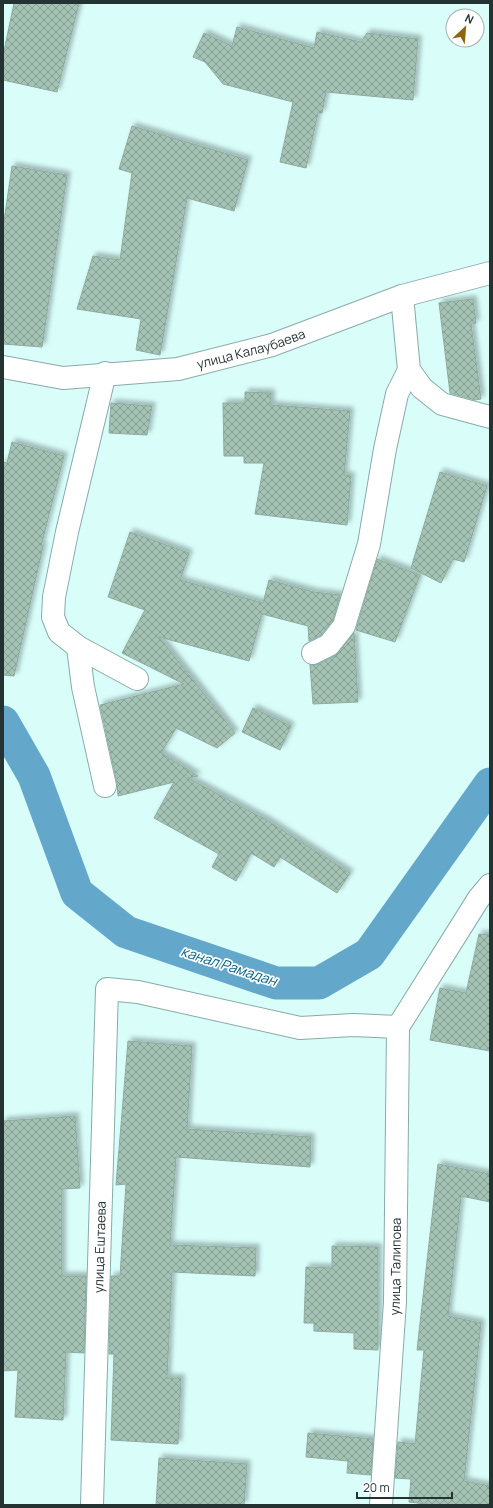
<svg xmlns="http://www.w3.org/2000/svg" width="493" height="1508" viewBox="0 0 493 1508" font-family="Manrope,sans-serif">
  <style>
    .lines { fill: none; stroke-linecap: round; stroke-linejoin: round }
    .canal { stroke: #63a7ca; stroke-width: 33 }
    .building { fill: url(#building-cross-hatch); stroke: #8dab9e; filter: url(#shadow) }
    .street-casing { stroke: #88aba8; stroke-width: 24 }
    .street { stroke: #fff; stroke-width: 22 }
    .labels { text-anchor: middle; stroke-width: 3.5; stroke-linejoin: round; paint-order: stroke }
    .street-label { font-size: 13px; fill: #243231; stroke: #fff }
    .water-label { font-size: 14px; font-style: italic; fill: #066083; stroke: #fff }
  </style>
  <defs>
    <pattern id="building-cross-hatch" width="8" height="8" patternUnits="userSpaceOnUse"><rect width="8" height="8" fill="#a4c3b5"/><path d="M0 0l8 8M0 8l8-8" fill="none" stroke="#859f94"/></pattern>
    <filter id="shadow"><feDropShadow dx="3.5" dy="-3.5" stdDeviation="2" flood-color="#0004"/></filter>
  </defs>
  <rect width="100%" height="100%" fill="#d9fefa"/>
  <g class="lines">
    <path class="canal" d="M3 722 34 776 77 893 126 932 276 983H319L369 954 490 784"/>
  </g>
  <path class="building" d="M14 3H79L57 92 3 80V56Z
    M237 27 314 48 317 32 361 42 367 33 418 39 413 100 326 92 322 113H318L306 168 280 162 293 102 223 84 205 62 193 57 204 33 232 46Z
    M132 126 248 160 234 211 187 198 160 355 136 350 141 319 77 309 93 256 120 260 132 173 119 169Z
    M12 166 67 175 42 347 3 344V228Z
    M473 299 476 323 471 324 481 399 475 400 450 393 439 303Z
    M245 392 271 393V405L350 411 344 475 351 476 347 525 255 514 264 463H244V456H224L223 403H245Z
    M111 403 152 406 147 435 109 433Z
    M12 442 64 456 41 546H43L14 676 3 675V462L7 463Z
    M440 472 487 486 464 562 453 559 441 583 411 568Z
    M130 532 189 553 180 580 263 603 269 580 314 592 340 595 333 620 321 635 309 641 308 626 262 614 249 661 159 637 235 733 217 748 176 728 161 753 198 776 188 778 268 821 350 873 337 893 280 857 274 867 251 853 236 881 212 867 219 854 154 818 174 782 118 796 117 783 100 705 184 684 122 653 145 610 108 597Z
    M377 559 420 575 395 642 356 630Z
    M354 633 358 702 313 704 310 665 319 664 335 656Z
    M253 708 291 726 280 750 242 732Z
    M479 934 490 935V1051L430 1040 440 988 466 993Z
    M128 1041 192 1046 187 1129 311 1137 310 1167 176 1157 170 1245 256 1248 255 1276 172 1272 167 1378H181L178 1444 111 1440 114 1354H109L111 1276H120L126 1184 116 1185Z
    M75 1116 80 1188 62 1189V1276H86L84 1353 66 1352 63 1420 15 1417 18 1370 3 1371V1121Z
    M438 1164 490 1174V1202L461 1196 448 1316 481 1323 464 1481 490 1486V1505H434L409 1502 411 1479 395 1478 398 1442 415 1444 424 1350H417Z
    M332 1246 378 1247V1350L354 1349V1333L314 1331V1323H304L306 1267 332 1268Z
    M308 1433 373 1439 371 1475 347 1473 348 1461 306 1457Z
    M159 1458 247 1464 244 1505H156Z"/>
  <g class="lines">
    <defs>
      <g id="street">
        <path d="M402 296 409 370 422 388 442 404 490 417"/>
        <path id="s1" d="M3 367 63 378 178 369 272 345 402 296 490 273"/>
        <path d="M105 373 67 532 54 597 53 617 59 632 78 647 137 679"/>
        <path d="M78 647 83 687 105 786"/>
        <path d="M313 653 329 645 344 626 369 544 385 449 397 394 409 370"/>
        <path d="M398 1027 479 898 490 885"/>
        <path id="s2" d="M92 1505 107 989 138 992 300 1028 353 1025 398 1027"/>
        <path id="s3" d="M381 1505 395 1302 398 1027"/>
      </g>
    </defs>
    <use href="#street" class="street-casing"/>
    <use href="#street" class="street"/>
  </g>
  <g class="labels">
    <g class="street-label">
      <text dy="5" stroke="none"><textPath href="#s1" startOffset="252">улица Калаубаева</textPath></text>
      <text dy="5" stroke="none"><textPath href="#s2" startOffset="258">улица Ештаева</textPath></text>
      <text dy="5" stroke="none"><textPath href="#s3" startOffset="239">улица Талипова</textPath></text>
    </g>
    <g class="water-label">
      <text transform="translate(229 966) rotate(18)" y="5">канал Рамадан</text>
    </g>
  </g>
  <rect width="493" height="1508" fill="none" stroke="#243231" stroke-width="8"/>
  <g transform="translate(465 28) rotate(26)"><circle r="19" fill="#ffffff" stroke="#a7adad"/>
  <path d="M0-3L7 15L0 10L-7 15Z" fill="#8e660b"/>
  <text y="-6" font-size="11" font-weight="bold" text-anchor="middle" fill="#243231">N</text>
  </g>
  <path d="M357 1492v6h95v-6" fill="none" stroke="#243231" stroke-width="2"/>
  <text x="363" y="1492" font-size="12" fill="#243231" stroke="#ffffff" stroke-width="3" paint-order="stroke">20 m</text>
</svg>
